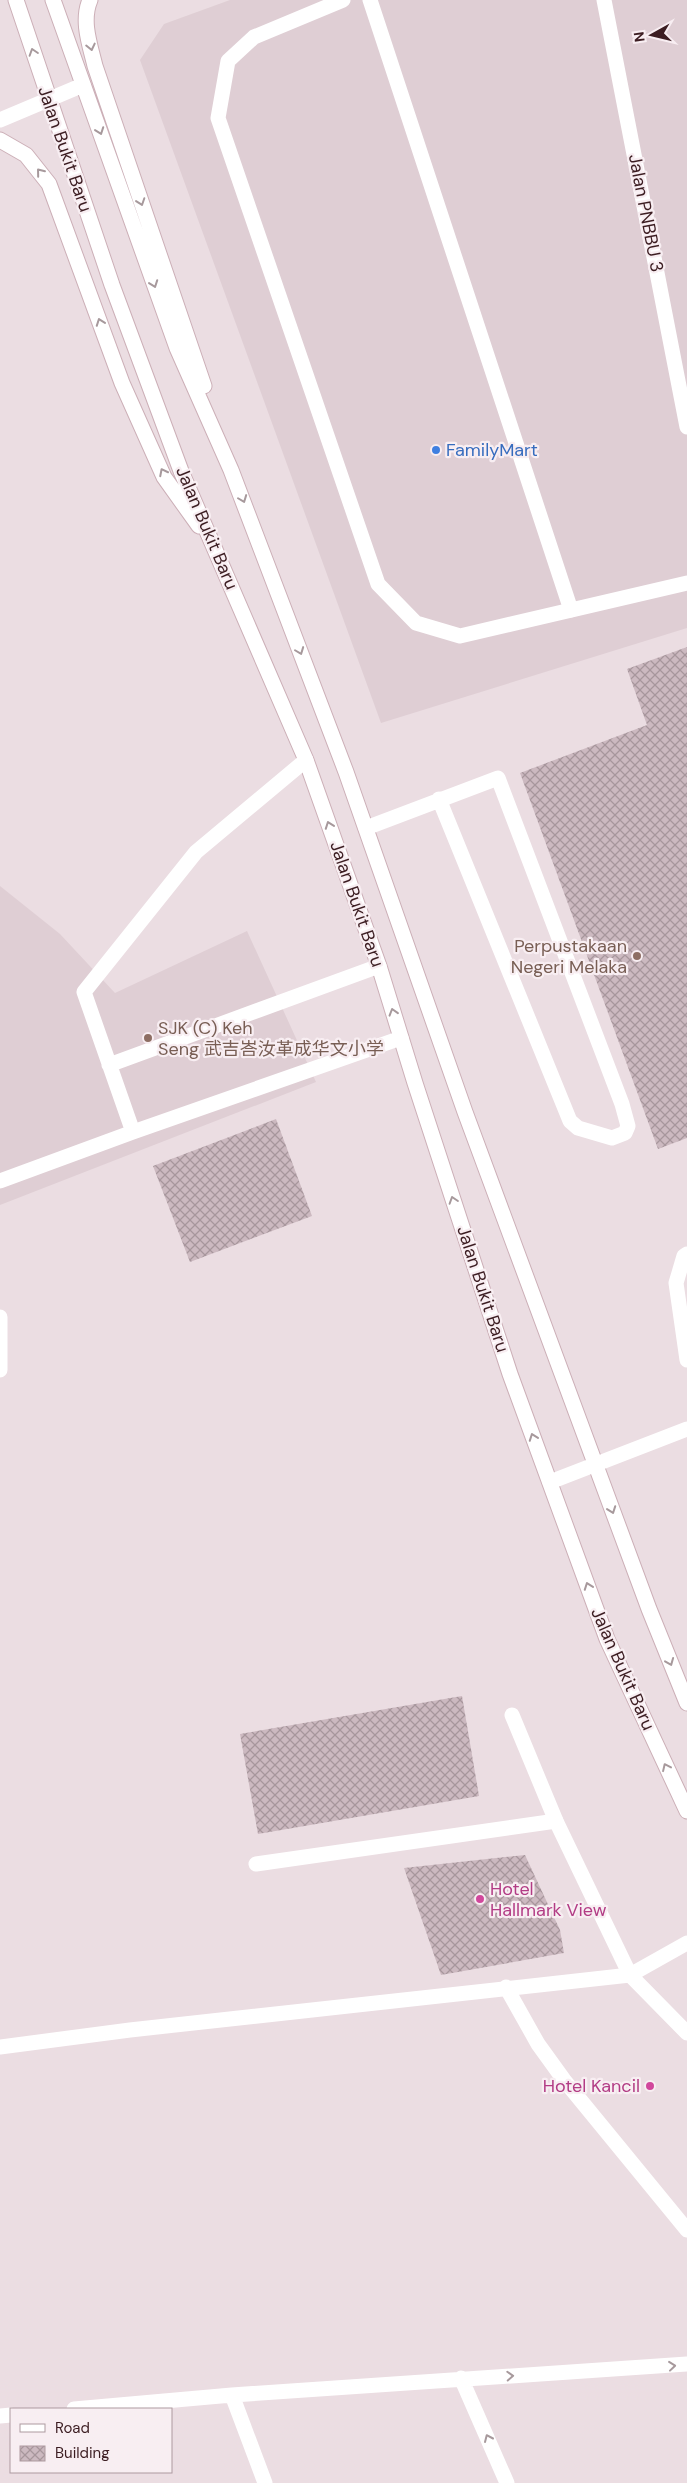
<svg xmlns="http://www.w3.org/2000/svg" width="687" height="2483" viewBox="0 0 687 2483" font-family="'DM Sans','Noto Sans SC',sans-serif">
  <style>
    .built { fill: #dfced4 }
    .building { fill: url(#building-cross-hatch) }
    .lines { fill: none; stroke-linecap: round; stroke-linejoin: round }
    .secondary-casing { stroke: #ccafb7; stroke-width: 17 }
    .lane { stroke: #fff; stroke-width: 15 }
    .street { stroke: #fff; stroke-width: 15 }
    .secondary { stroke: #fff; stroke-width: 15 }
    .oneway { stroke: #a7999c }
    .shop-dot { fill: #3f7fe0; stroke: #f8eef2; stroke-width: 2 }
    .education-dot { fill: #8d6e63; stroke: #f8eef2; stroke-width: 2 }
    .hotel-dot { fill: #d1479c; stroke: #f8eef2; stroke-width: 2 }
    .labels { text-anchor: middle; stroke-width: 4.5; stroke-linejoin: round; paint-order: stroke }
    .street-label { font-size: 18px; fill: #3c1d22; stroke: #f8eef2 }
    .shop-label { font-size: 18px; fill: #366cbe; stroke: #f8eef2; text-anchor: start }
    .education-label { font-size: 18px; fill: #785e54; stroke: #f8eef2; text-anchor: end }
    .hotel-label { font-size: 18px; fill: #b23c85; stroke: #f8eef2; text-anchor: start }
  </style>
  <defs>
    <pattern id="building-cross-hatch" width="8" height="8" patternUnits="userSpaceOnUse" patternTransform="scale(1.25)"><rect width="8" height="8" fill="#ccb9c0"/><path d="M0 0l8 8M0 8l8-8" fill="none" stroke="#a7969c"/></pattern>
  </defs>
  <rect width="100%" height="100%" fill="#ebdde2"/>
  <path class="built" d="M230 0H687V628L381 723 140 60 164 24Z
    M0 886 60 934 115 993 247 931 316 1082 0 1205Z"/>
  <path class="building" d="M687 647V1138L658 1149 520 773 647 725 627 669Z
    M276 1119 312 1216 190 1262 153 1166Z
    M462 1696 479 1796 258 1834 240 1734Z
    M525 1855 560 1930 564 1953 441 1975 404 1868Z"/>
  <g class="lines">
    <defs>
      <path id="secondary" d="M16 0 112 285 181 471 306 760 379 966 415 1083 510 1374 607 1639 687 1811
        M53 0 177 348 231 470 346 772 465 1112 649 1609 687 1703
        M90 0C81 21 90 45 95 66L204 386
        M0 140 26 155 49 184 122 383 164 477 199 526"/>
    </defs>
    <use href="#secondary" class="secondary-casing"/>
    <path class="lane" d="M370 0 571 610
      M366 828 498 778 622 1104 628 1126 625 1133 612 1138 578 1128 570 1121 439 799
      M109 1065 379 966
      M133 1132 84 992 196 852 306 760
      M0 1181 133 1132 401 1038
      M687 1254 684 1256 676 1283 687 1360
      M0 1317V1370
      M550 1482 687 1429
      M256 1864 556 1821
      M506 1987 538 2044 564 2080 687 2230"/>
    <path class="street" d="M343 0 254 37 228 61 218 118 378 584 416 623 460 636 687 583
      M604 0 687 427
      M0 120 83 85
      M512 1715 556 1821 630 1975 687 2033
      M0 2047 130 2030 630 1975 687 1943
      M461 2378 507 2483
      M232 2395 265 2483
      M74 2409 232 2395 687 2364
      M0 2416 11 2415"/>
    <use href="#secondary" class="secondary"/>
  </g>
  <defs><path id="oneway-chevron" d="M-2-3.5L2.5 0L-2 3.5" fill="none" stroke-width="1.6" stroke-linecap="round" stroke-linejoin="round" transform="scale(1.25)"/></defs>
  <g class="oneway">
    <use href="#oneway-chevron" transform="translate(91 47) rotate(77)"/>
    <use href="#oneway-chevron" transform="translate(33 52) rotate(-108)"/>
    <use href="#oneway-chevron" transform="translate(100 131) rotate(70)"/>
    <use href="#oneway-chevron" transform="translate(40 172) rotate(-129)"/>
    <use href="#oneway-chevron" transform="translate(141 202) rotate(71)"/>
    <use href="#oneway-chevron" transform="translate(154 284) rotate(70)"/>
    <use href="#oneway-chevron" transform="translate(100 322) rotate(-110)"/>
    <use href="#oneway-chevron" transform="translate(163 472) rotate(-117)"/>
    <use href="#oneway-chevron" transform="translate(243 499) rotate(69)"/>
    <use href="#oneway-chevron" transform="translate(300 651) rotate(69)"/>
    <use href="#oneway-chevron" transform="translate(329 825) rotate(-110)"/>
    <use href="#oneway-chevron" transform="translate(393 1012) rotate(-107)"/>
    <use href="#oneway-chevron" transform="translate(453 1200) rotate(-108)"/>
    <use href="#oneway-chevron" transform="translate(533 1437) rotate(-110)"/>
    <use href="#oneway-chevron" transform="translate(612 1510) rotate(70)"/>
    <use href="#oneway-chevron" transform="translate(588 1586) rotate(-110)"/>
    <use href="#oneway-chevron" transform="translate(670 1662) rotate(68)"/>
    <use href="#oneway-chevron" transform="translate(666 1767) rotate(-115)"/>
    <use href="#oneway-chevron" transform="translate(672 2366) rotate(-6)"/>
    <use href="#oneway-chevron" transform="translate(510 2376) rotate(-3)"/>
    <use href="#oneway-chevron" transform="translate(488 2438) rotate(-114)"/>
  </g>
  <circle class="shop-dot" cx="436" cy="450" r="5"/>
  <g class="education-dot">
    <circle cx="637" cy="956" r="5"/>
    <circle cx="148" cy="1038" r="5"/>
  </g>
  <g class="hotel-dot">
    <circle cx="480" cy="1899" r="5"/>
    <circle cx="650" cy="2086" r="5"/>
  </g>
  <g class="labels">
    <g class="street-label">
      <text transform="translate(65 149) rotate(71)" y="6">Jalan Bukit Baru</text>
      <text transform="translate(646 213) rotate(79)" y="6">Jalan PNBBU 3</text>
      <text transform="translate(207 528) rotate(67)" y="6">Jalan Bukit Baru</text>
      <text transform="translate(357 904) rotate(71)" y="6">Jalan Bukit Baru</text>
      <text transform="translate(483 1289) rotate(72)" y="6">Jalan Bukit Baru</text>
      <text transform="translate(623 1669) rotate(66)" y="6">Jalan Bukit Baru</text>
    </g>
    <g class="shop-label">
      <text x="446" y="456">FamilyMart</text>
    </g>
    <g class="education-label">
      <text x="627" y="952">Perpustakaan<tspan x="627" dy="21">Negeri Melaka</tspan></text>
      <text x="158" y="1034" text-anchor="start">SJK (C) Keh<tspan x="158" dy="21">Seng 武吉峇汝革成华文小学</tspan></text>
    </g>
    <g class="hotel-label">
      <text x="490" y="1895">Hotel<tspan x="490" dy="21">Hallmark View</tspan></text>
      <text x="640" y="2092" text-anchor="end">Hotel Kancil</text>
    </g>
  </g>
  <rect x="10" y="2408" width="162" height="65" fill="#f8eef2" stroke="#ad9a9f"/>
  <rect x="20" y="2424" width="25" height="8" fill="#ffffff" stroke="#ad9a9f"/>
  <text x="55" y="2433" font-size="15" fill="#3c1d22">Road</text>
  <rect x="20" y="2446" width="25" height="15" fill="url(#building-cross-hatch)" stroke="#ad9a9f"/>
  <text x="55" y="2458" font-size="15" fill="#3c1d22">Building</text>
  <g transform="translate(652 35) rotate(262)" stroke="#f8eef2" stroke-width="4" paint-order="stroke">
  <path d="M0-4L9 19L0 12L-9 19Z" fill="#3c1d22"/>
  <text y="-8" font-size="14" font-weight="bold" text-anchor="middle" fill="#3c1d22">N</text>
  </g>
</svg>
